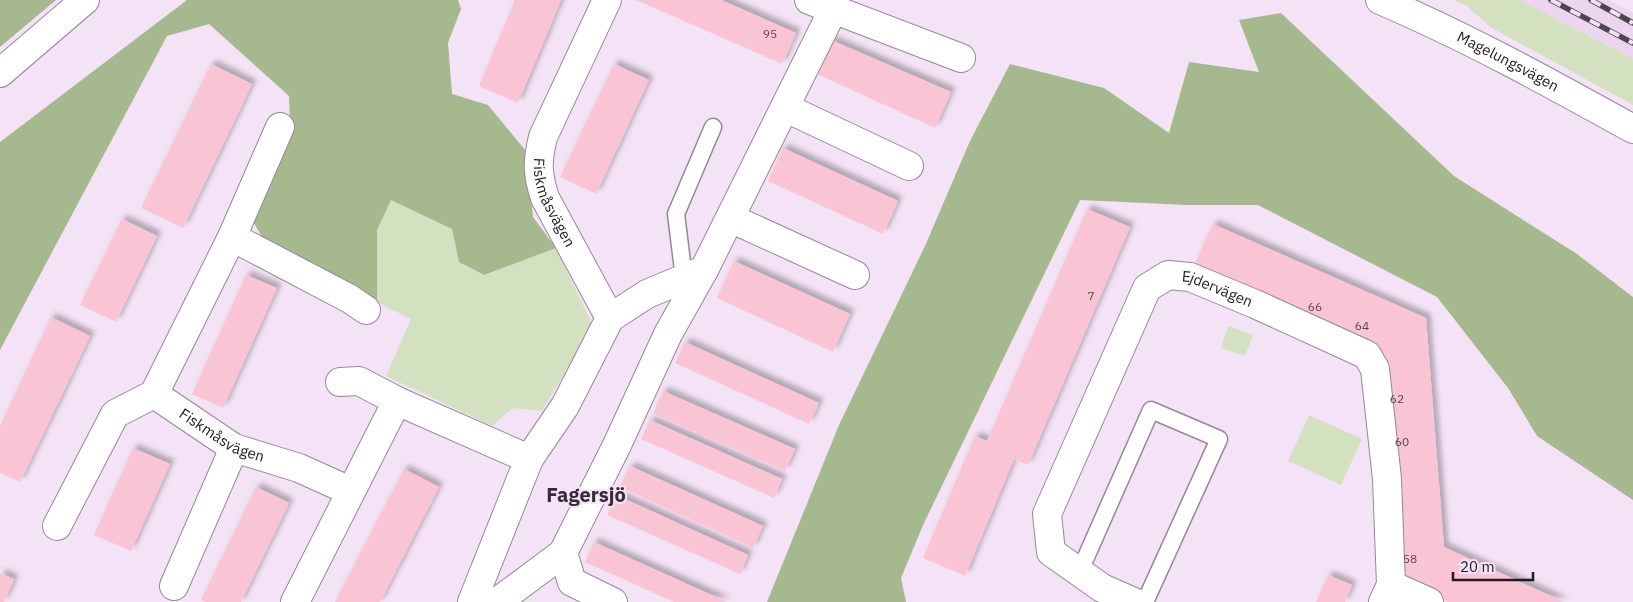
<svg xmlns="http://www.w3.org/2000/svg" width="1633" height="602" viewBox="0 0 1633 602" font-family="'IBM Plex Sans',sans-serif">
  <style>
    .built { fill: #ecd6ef }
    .green { fill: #d3e1c1 }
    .forest { fill: #a6b98e }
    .building { fill: #f9c5d4; filter: url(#shadow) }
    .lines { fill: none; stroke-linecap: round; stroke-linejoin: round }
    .service-casing { stroke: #968798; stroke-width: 19 }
    .minor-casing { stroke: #968798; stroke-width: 30 }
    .secondary-casing { stroke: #968798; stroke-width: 30 }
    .service { stroke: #fff; stroke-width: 16 }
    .minor { stroke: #fff; stroke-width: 28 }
    .secondary { stroke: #fff; stroke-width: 28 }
    .rail-casing { stroke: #4d454f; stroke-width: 5.5 }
    .rail { stroke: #f4e3f6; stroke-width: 4; stroke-dasharray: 11; stroke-linecap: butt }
    .labels { text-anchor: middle; stroke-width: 4; stroke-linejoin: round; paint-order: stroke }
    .number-label { font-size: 12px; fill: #56454e }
    .street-label { font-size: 15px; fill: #201a21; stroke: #f4e3f6 }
    .district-label { font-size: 20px; font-weight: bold; fill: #362a38; stroke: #f4e3f6 }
  </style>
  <defs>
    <filter id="shadow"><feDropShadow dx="4.5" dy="-4.5" stdDeviation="2.5" flood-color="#0004"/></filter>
  </defs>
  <rect width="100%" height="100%" fill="#f4e3f6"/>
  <path class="built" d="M1520 0H1609L1633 13V59Z"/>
  <path class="green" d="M1453 0H1520L1633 59V105L1490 27 1467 6Z
    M391 199 452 229 459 262 483 275 556 248 593 326 542 411 513 408 492 426 386 376 411 319 377 302V230Z
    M1228 326 1253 335 1245 356 1221 348Z
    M1309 415 1362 439 1341 485 1288 461Z"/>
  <path class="forest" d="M0 0H56L0 47Z
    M187 0H458L461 9 448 43 452 94 488 105 526 151 533 217 556 248 484 275 459 262 452 229 391 200 377 230V302L265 242 251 218 290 121 289 96 209 24 167 36 0 350V142Z
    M1281 13 1454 176 1577 254 1633 297V500L1537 436 1508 388 1437 297 1258 205H1187L1080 200 924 523 901 578 906 602H767L839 425 925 246 970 141 1010 64 1104 88 1169 133 1189 62 1259 72 1239 20Z"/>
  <path class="building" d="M515 0H561L518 103 479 86Z
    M636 0H721L796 33 782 64Z
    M831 40 951 92 935 128 817 74Z
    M211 64 252 84 183 228 141 208Z
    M614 64 649 80 596 194 560 177Z
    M783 148 898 201 883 234 768 181Z
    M1087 209 1130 227 1028 465 1014 459 965 576 923 558 975 436 987 441Z
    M122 219 157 236 116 322 80 305Z
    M1213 224 1426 318 1444 547 1564 602H1448L1401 581 1381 348 1194 265Z
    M734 261 850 314 833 352 717 298Z
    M246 275 277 288 223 408 192 394Z
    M51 317 90 336 20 482 0 473V426Z
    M685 342 819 403 809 424 675 363Z
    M663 391 795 449 785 471 653 414Z
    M650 420 782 479 774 498 641 439Z
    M133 448 170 464 131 551 94 535Z
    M630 466 763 526 753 548 620 487Z
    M404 469 439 487 380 602H335Z
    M256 487 289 503 241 602H206L201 600Z
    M616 495 748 555 740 574 607 515Z
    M594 542 727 602H674L585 562Z
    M0 573 14 579 4 602H0Z
    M1328 575 1352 585 1345 602H1316Z"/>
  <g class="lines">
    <defs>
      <path id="service" d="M684 278 676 214 713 127
        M1079 573 1151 410 1219 439 1145 602"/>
      <g id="minor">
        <path id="s1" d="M607 0 543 137C537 162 537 173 545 198L610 318"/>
        <path d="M809 0 961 58"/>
        <path d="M786 108 909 166"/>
        <path d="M730 218 855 275"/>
        <path d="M232 237 350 299 366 310"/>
        <path d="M340 382 359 381 397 401 529 459"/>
        <path d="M154 394 232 237 280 127"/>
        <path id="s2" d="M57 526 115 414 154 394 234 448 299 468 350 491"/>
        <path d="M563 553 572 582 613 602"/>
        <path d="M1391 585 1429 602"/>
        <path d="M174 586 234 448"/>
        <path d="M295 602 397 401"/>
        <path d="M472 602 529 459 565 406 610 318 647 294 704 270"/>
        <path d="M497 602 563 553 617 445 668 334 704 270 833 10"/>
        <path id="s3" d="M1134 602 1102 588 1051 552 1047 514 1147 288 1168 275 1190 277 1255 304 1367 355 1375 369 1387 479 1391 585 1383 602"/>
      </g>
      <g id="secondary">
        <path id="s4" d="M1380 0C1467 37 1550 83 1633 129"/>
        <path d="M0 73 85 0"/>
      </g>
    </defs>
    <use href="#service" class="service-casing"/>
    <use href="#minor" class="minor-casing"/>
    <use href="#secondary" class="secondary-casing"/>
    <use href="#service" class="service"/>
    <use href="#minor" class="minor"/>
    <use href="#secondary" class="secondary"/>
    <defs>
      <path id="rail" d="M1551 0 1633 43
        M1591 0 1633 23"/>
    </defs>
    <use href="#rail" class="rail-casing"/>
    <use href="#rail" class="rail"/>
  </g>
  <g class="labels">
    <g class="number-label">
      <text x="770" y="38">95</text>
      <text x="1091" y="300">7</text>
      <text x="1315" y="311">66</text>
      <text x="1362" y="330">64</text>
      <text x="1397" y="403">62</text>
      <text x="1402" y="446">60</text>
      <text x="1410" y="563">58</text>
    </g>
    <g class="street-label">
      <text dy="5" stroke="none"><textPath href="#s4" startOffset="142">Magelungsvägen</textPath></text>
      <text dy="5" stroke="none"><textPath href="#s1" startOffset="220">Fiskmåsvägen</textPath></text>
      <text dy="5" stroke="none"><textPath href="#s3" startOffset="459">Ejdervägen</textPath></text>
      <text dy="5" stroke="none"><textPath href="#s2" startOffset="250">Fiskmåsvägen</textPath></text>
    </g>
    <g class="district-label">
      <text x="586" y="502">Fagersjö</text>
    </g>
  </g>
  <path d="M1453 572v8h80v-8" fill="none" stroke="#201a21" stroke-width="2.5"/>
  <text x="1460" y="572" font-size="15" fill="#201a21" stroke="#f4e3f6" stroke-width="4" paint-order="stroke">20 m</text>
</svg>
